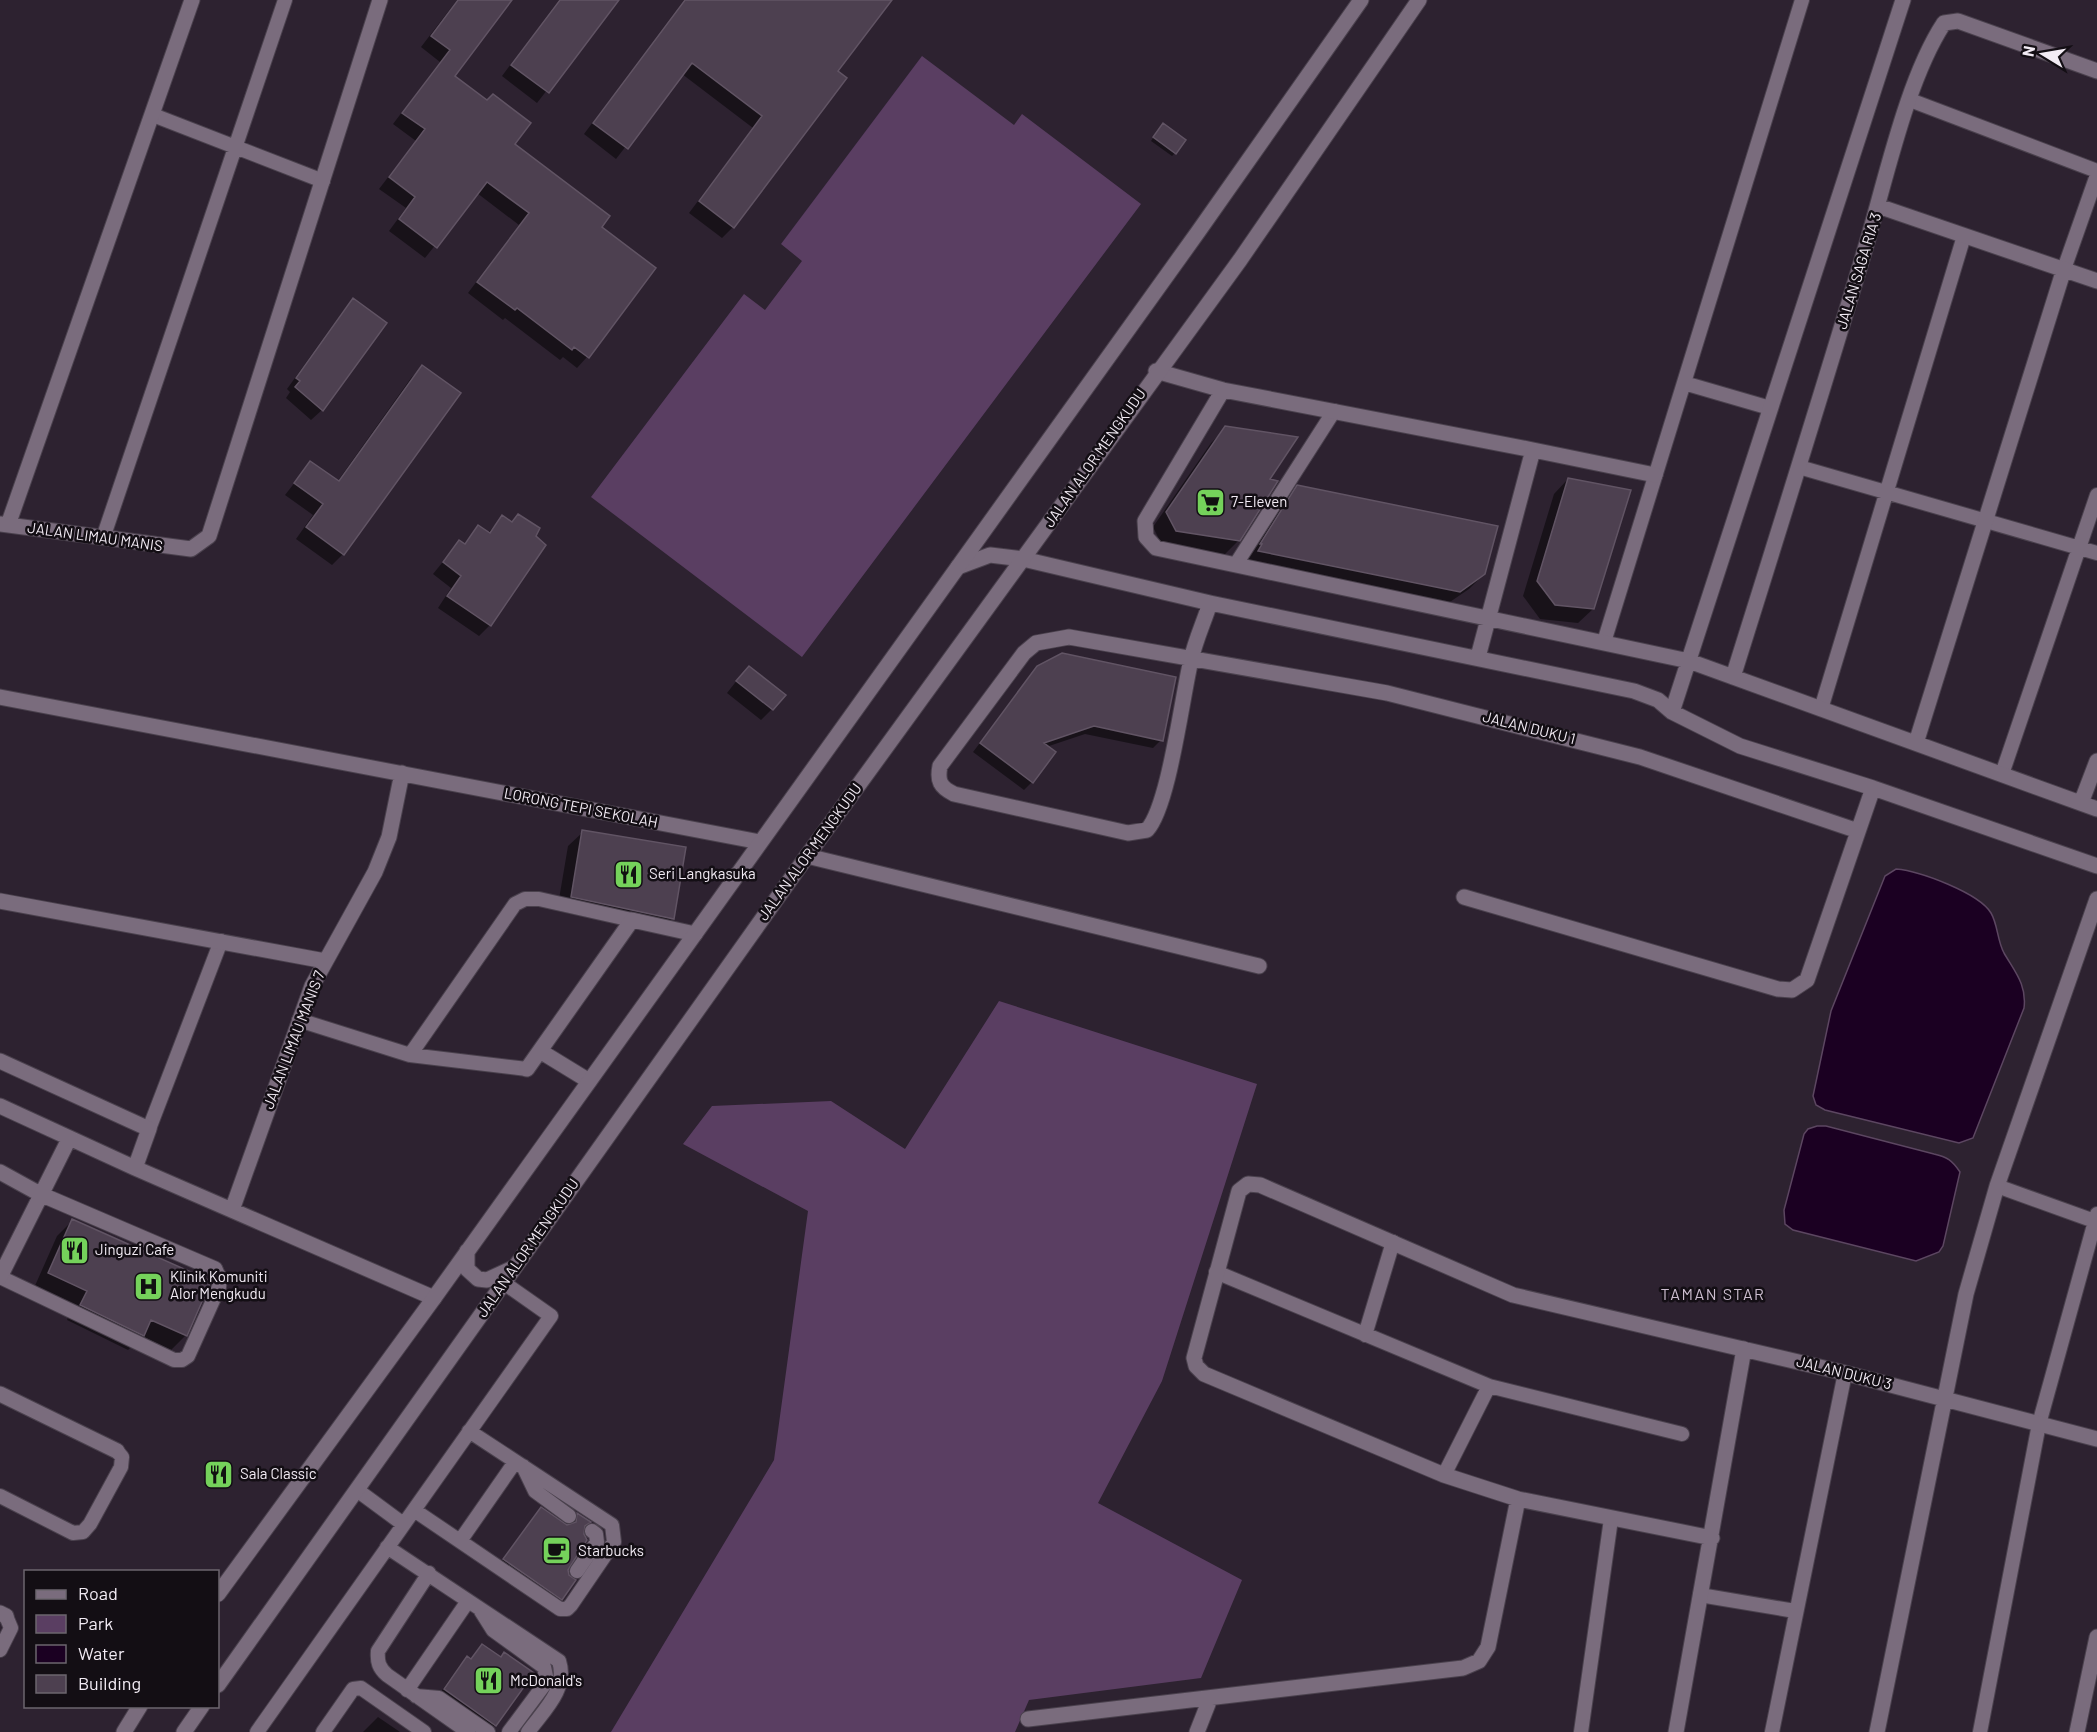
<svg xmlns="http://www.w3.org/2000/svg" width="2097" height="1732" viewBox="0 0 2097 1732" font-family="Barlow,sans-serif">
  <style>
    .green { fill: #5a3e62 }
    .water { fill: #1b0022; stroke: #5c4661; stroke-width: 1.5 }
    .shadow { fill: #0007 }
    .building { fill: #4d4050; stroke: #615464; stroke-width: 1.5 }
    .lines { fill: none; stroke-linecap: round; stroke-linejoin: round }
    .service-casing { stroke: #4a414d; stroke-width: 16 }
    .minor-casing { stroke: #4a414d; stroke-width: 17 }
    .secondary-casing { stroke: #4a414d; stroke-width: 17 }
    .service { stroke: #7a6c7d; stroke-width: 14 }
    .minor { stroke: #7a6c7d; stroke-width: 15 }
    .secondary { stroke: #7a6c7d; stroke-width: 15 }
    .labels { text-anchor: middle; stroke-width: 5; stroke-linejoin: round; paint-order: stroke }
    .street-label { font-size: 15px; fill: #f2ebf4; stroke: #130e14 }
    .poi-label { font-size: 15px; fill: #f2ebf4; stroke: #130e14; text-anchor: start }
    .neighbourhood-label { font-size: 16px; letter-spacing: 1.5px; fill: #ccbdcf; stroke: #130e14 }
  </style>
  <rect width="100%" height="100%" fill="#2d2230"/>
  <path class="green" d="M922 56 1014 125 1022 114 1141 204 802 657 591 497 744 294 765 310 802 261 781 244Z
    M999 1001 1257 1084 1162 1381 1098 1503 1242 1580 1201 1678 1029 1700 1015 1732H611L774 1460 808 1211 683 1144 712 1106 831 1101 905 1149Z"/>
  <path class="water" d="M1896 869C1920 871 1979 893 1991 913 1998 925 1997 940 2004 953 2015 972 2027 985 2024 1008L1973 1138 1959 1143 1825 1110 1816 1105 1813 1096 1831 1011 1885 876Z
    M1817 1126H1826L1934 1154C1947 1157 1952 1160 1960 1172L1943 1246 1939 1252 1916 1261 1793 1230 1785 1224 1784 1210 1804 1134 1808 1129Z"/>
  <path class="shadow" d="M457 0H510L453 76 513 144 600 227 587 357 577 368 563 357 560 360 505 318 503 320 468 293 519 225 477 193 425 258 389 231 406 208 379 189 416 141 393 124 440 62 421 47Z
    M559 0H617L537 103 502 76Z
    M684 0H890L836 72 733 227 722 238 689 213 753 128 682 74 616 159 584 134Z
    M1160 128 1175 153 1172 156 1151 141Z
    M353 300 322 410 311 420 286 398 290 392 287 389 343 311Z
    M422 367 343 554 332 565 296 539 313 515 285 495 310 463 337 482 411 378Z
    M1226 428 1267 480 1239 540 1224 555 1162 545 1153 527 1211 443Z
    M1568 479 1593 609 1578 623 1540 619 1523 596 1554 494Z
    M1298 487 1484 574 1469 589 1444 606 1245 566 1249 559 1247 558 1283 501Z
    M502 517 490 625 479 636 438 608 451 588 433 574 459 542 463 545 478 527 487 534Z
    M1038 667 1161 740 1153 748 1085 734 1046 747 1032 782 1024 790 973 752Z
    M738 679 772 709 761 720 727 693Z
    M583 832 672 918 658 933 557 911 568 846Z
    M72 1221 186 1335 171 1350 142 1336 128 1350 67 1320 73 1306 34 1288 57 1236Z
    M541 1509 567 1526 578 1515 589 1522 582 1530 567 1569 561 1599 553 1606 497 1567Z
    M482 1646 500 1658 504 1653 495 1725 488 1731 438 1696 460 1665 467 1658 470 1660Z
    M378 1717 400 1732H363Z"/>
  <path class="building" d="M458 0H512L455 76 487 100 493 94 531 123 515 144 610 216 602 227 656 268 589 358 574 347 572 350 517 308 515 310 477 282 529 213 487 182 437 248 399 219 415 197 389 177 425 129 402 113 450 50 431 36Z
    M560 0H619L549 93 511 65Z
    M685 0H892L838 71 847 78 734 228 699 201 762 116 692 63 628 149 593 123Z
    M1163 123 1186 140 1176 154 1153 137Z
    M353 298 387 323 323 411 295 387 300 381 296 378Z
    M422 365 461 393 344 555 306 527 323 504 294 483 310 461 339 481Z
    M1225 426 1298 437 1270 479 1278 481 1240 541 1176 531 1166 512Z
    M1568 478 1631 490 1594 609 1555 605 1537 581Z
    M1297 485 1498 526 1485 574 1460 592 1258 551 1262 544H1260Z
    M518 514 540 528 536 536 546 545 491 626 447 596 461 576 443 562 459 540 465 544 478 525 490 533 502 515 512 522Z
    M1062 653 1176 677 1163 741 1094 726 1044 743 1056 752 1033 783 980 743 1037 666Z
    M749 666 786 695 773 710 736 681Z
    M582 830 686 847 674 919 571 897Z
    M72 1219 211 1281 187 1336 151 1320 144 1336 80 1305 87 1291 48 1273Z
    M541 1507 567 1525 576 1522 577 1513 591 1522 585 1526 584 1534 587 1540 568 1570 569 1575 576 1580 562 1600 503 1559Z
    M482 1644 501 1657 504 1652 534 1673 496 1726 444 1689 467 1656 471 1659Z"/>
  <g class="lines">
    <defs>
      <path id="service" d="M1910 100 2097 171
        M153 115 323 181
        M2064 269 2097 175
        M1684 383 1770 408
        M1799 467 2097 553
        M103 538 285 0
        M1236 564 1334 411
        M1604 642 1802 0
        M1821 709 1964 236
        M2002 774 2097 495
        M299 1020 410 1055 527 1069
        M410 1055 515 904 525 899H539L632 920
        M149 1129 221 941
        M1997 1186 2097 1222
        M1216 1272 1489 1386 1682 1434
        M0 1277 174 1360H182L188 1356 219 1287 220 1278 215 1269
        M1365 1335 1393 1242
        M523 1466 535 1491 569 1516
        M1444 1475 1489 1386
        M357 1490 403 1524
        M0 1496 73 1533 83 1532 90 1524 121 1467 122 1457 117 1451
        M414 1510 560 1609H567L571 1605 614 1542 612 1525 469 1431
        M460 1541 515 1462
        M387 1547 559 1661C568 1689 544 1710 528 1732
        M577 1571 597 1542 596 1534 592 1531
        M429 1573 378 1651C377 1662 379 1668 387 1675L468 1732
        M1700 1595 1795 1611
        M481 1611 493 1630 544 1667 547 1681 509 1732
        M0 1650 11 1628 6 1616
        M407 1690 468 1601
        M416 1696 439 1698 488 1732
        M257 1732 551 1316 504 1283
        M323 1732 353 1689 361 1688 424 1732
        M1581 1732 1611 1519
        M1772 1732 1845 1373
        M1980 1732 2039 1424 2097 1214"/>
      <path id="minor" d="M1878 206 2097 281
        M1156 371 1223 390 1533 450 1478 657
        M1223 390 1145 521 1146 537 1156 548 1689 661 2097 809
        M1533 450 1655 475
        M0 524 191 549 209 536 380 0
        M8 525 192 0
        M958 567 990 555 1023 559 1210 603 1634 691 1658 700 1672 712 1740 746 1873 788 2097 866
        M1210 603C1204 622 1195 641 1191 660 1182 697 1169 806 1147 830L1128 833 954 794C940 787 937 781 940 766L1024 653 1036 643 1069 637 1387 693 1640 757 1858 831
        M1733 677C1778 533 1823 390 1866 246 1886 179 1907 79 1944 23L1958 21 2097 71
        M0 697 760 842
        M1672 712 1903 0
        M1916 743 2064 269
        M2081 803 2097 761
        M807 856 1259 966
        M1464 897 1778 989 1792 990 1807 980 1873 788
        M0 901 325 961
        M540 1051 589 1081
        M0 1061 149 1129 135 1168
        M527 1069 632 920 695 934
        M0 1106 135 1168 434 1298
        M0 1172 40 1194 215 1269
        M232 1210 312 986 375 872 389 837 402 773
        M0 1277 69 1139
        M0 1394 117 1451
        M1712 1538 1518 1499 1444 1475 1204 1374 1196 1366 1194 1358 1239 1191 1248 1184 1260 1185 1513 1295 1845 1373 2097 1439
        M0 1613 6 1616
        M1028 1719 1463 1668 1479 1661 1488 1647 1518 1499
        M1197 1732 1210 1699
        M1676 1732 1744 1349
        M1877 1732 1966 1294 1997 1186 2097 899
        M2077 1732 2097 1637"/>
      <path id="secondary" d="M467 1251V1269L478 1279 487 1280 513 1268
        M218 1594 434 1298 1198 232 1361 0
        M218 1685 807 856 1240 260 1419 0
        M124 1732 140 1706
        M184 1732 202 1706"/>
    </defs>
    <use href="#service" class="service-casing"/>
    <use href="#minor" class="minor-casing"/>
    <use href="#secondary" class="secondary-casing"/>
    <use href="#service" class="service"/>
    <use href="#minor" class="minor"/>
    <use href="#secondary" class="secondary"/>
  </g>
  <defs>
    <symbol id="supermarket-square" viewBox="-11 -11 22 22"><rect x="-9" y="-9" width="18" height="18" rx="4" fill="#75d25b" stroke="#130e14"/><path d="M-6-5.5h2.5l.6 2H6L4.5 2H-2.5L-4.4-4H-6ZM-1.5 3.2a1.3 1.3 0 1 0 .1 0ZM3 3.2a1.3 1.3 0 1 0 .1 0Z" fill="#111"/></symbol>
    <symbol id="restaurant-square" viewBox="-11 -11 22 22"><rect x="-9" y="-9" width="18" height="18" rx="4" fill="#75d25b" stroke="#130e14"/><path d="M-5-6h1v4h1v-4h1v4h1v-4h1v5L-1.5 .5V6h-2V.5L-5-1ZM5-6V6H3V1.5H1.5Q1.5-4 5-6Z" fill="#111"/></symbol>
    <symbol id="hospital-square" viewBox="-11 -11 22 22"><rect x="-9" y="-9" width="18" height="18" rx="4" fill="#75d25b" stroke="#130e14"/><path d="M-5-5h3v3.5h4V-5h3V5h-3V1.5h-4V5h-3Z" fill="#111"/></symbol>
    <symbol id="cafe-square" viewBox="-11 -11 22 22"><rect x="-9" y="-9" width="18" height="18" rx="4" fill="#75d25b" stroke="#130e14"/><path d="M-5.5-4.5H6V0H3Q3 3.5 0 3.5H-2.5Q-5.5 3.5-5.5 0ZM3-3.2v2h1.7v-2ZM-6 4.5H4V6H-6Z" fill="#111"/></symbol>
  </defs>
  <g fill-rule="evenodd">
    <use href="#supermarket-square" x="1194" y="486" width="33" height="33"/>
    <use href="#restaurant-square" x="612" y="858" width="33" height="33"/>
    <use href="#restaurant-square" x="58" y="1234" width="33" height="33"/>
    <use href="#hospital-square" x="132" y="1270" width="33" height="33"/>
    <use href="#restaurant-square" x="202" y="1458" width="33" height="33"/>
    <use href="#cafe-square" x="540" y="1534" width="33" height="33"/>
    <use href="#restaurant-square" x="472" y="1664" width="33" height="33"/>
  </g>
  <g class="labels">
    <g class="street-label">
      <text transform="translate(1859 271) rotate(-73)" y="5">JALAN SAGA RIA 3</text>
      <text transform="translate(1095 458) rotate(-55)" y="5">JALAN ALOR MENGKUDU</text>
      <text transform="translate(95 537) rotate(8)" y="5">JALAN LIMAU MANIS</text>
      <text transform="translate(1529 728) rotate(14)" y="5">JALAN DUKU 1</text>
      <text transform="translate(581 808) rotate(11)" y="5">LORONG TEPI SEKOLAH</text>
      <text transform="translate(810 852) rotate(-54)" y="5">JALAN ALOR MENGKUDU</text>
      <text transform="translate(294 1040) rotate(-69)" y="5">JALAN LIMAU MANIS 7</text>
      <text transform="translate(528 1248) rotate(-55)" y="5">JALAN ALOR MENGKUDU</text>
      <text transform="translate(1844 1373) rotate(14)" y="5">JALAN DUKU 3</text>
    </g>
    <g class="poi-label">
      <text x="1231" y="507">7-Eleven</text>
      <text x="649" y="879">Seri Langkasuka</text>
      <text x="95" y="1255">Jinguzi Cafe</text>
      <text x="170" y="1282">Klinik Komuniti<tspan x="170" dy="17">Alor Mengkudu</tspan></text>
      <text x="240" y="1479">Sala Classic</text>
      <text x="578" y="1556">Starbucks</text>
      <text x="510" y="1686">McDonald's</text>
    </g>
    <g class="neighbourhood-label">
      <text x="1713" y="1300">TAMAN STAR</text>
    </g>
  </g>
  <rect x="24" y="1570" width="195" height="138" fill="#130e14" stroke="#6c666e" stroke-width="1.5"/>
  <rect x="36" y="1590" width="30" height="9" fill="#7a6c7d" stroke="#6c666e" stroke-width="1.5"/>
  <text x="78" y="1600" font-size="18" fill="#f2ebf4">Road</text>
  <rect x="36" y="1615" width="30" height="18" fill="#5a3e62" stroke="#6c666e" stroke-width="1.5"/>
  <text x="78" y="1630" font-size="18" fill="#f2ebf4">Park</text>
  <rect x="36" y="1645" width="30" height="18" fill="#1b0022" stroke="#6c666e" stroke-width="1.5"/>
  <text x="78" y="1660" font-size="18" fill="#f2ebf4">Water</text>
  <rect x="36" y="1675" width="30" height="18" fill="#4d4050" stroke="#6c666e" stroke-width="1.5"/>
  <text x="78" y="1690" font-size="18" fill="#f2ebf4">Building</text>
  <g transform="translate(2043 54) rotate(281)" stroke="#130e14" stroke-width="4.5" paint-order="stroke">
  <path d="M0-4.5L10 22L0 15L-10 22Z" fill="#f2ebf4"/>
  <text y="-9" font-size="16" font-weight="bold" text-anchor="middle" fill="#f2ebf4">N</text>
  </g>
</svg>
